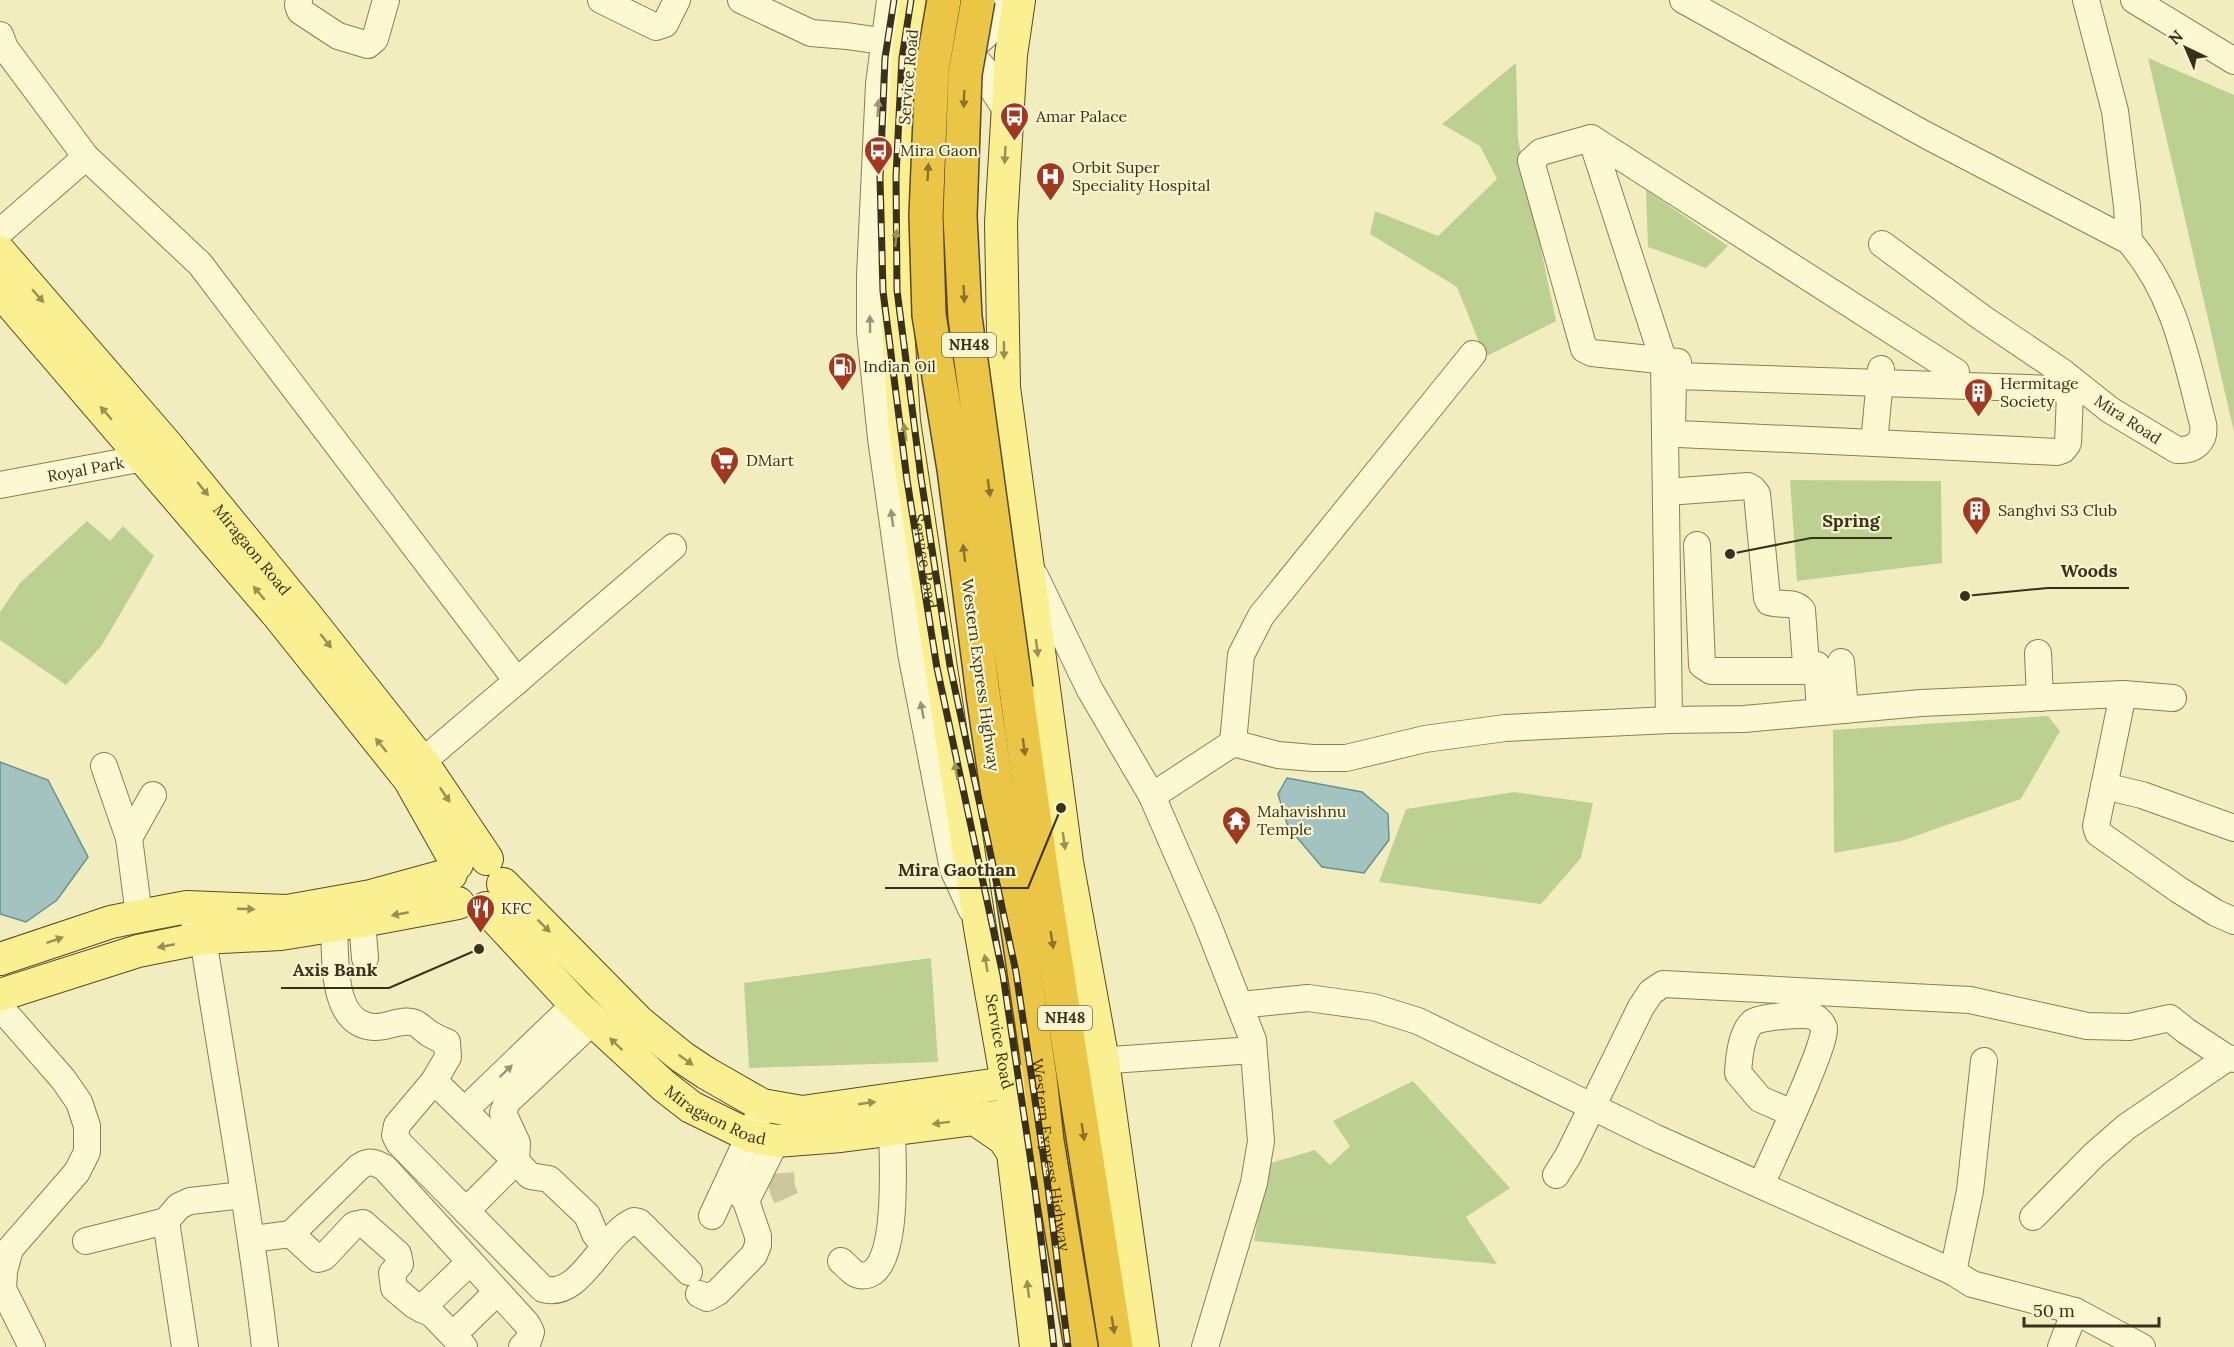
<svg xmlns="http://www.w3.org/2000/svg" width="2234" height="1347" viewBox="0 0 2234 1347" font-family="Lora,serif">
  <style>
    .green { fill: #bcd191 }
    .water { fill: #a2c3c0; stroke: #689290; stroke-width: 1.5 }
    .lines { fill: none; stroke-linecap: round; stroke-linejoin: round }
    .minor-tunnel { stroke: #cdc79d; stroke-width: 26; stroke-dasharray: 26 13; stroke-linecap: butt }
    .minor-casing { stroke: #8c7e55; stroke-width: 28 }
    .major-casing { stroke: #594a2a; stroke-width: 34 }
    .highway-casing { stroke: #594a2a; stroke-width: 36 }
    .minor { stroke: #fcf8d2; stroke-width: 26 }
    .major { stroke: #faef91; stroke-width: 32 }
    .highway { stroke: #ebc545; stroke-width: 33 }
    .rail-casing { stroke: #3a301b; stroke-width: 7 }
    .rail { stroke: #f9f5ce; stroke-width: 4.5; stroke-dasharray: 14; stroke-linecap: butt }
    .highway-bridge-casing { stroke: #594a2a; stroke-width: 36; stroke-linecap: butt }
    .highway-bridge { stroke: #ebc545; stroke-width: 33 }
    .oneway { fill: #8a732e }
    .oneway2 { fill: #9b9476 }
    .oneway3 { fill: #9a9056 }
    .labels { text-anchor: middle; stroke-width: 4.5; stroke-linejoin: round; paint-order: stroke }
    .shield { fill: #f9f5ce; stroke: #736b51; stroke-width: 1.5 }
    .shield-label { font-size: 15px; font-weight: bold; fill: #3a301b }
    .street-label { font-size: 16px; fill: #3a301b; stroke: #f9f5ce }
    .poi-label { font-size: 16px; fill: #3a301b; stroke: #f9f5ce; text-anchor: start }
    .leader { fill: none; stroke: #3a301b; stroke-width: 2 }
    .callout-dot { fill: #3a301b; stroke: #f9f5ce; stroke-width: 2 }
    .callout-label { font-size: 18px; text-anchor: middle; font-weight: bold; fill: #3a301b; stroke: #f9f5ce; stroke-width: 4.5; stroke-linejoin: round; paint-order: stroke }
  </style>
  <rect width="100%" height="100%" fill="#f2edbe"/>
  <path class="green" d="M2148 58 2234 95V432Z
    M1516 63 1518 139 1556 321 1485 357 1457 287 1370 234 1375 211 1438 236 1497 179 1480 146 1442 124Z
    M1646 190 1728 246 1706 268 1648 247Z
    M1790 480 1941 481 1942 563 1797 581Z
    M87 521 110 541 123 526 154 556 102 645 66 685 0 640V612L20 583Z
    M2048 716 2060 731 2021 799 1901 841 1834 853 1833 730Z
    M1514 792 1593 803 1581 858 1541 904 1379 882 1406 809Z
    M931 958 938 1062 749 1068 744 983Z
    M1413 1081 1510 1188 1466 1217 1497 1264 1254 1241 1267 1164 1315 1150 1330 1165 1350 1146 1333 1121Z"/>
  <path class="water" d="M0 762 48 780 88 857 57 900 26 922 0 914Z
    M1287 778 1362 792 1388 814 1389 840 1364 873 1322 867 1288 827 1278 794Z"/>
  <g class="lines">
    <path class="minor-tunnel" d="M781 1173 782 1188 788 1202"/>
    <defs>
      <g id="minor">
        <path d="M299 0 298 5 300 11 338 36 368 45 375 39 386 0"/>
        <path d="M601 0 656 27 665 24 677 0"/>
        <path d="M741 0 811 33 847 36 901 44"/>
        <path d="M890 0 879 84 870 276V332L881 438 911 653 953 869 971 909"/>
        <path d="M1683 0 1924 134 2129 241C2175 294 2186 358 2203 424 2206 442 2194 451 2177 450L2110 410 2061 371 1981 317 1882 244"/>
        <path d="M2086 0 2115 111 2127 206 2129 241"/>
        <path d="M2134 0 2234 61"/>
        <path d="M0 35 5 48 86 157 200 264 517 681 673 547"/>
        <path d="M1007 111 987 81 985 70 979 63 962 58 947 47 962 42 979 41 986 35 995 18 1013 0"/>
        <path d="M1591 138 1541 152 1531 161 1584 349 1592 353 1678 362"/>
        <path d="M0 232 86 157"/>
        <path d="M1874 443 2057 452 2063 450 2068 443 2070 395 2066 390 2057 389 1678 376 1673 380 1672 428 1679 434 1874 443 1881 369"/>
        <path id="s1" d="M0 485 144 458 157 450"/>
        <path d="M1667 492 1748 486 1753 489 1757 494 1767 598 1769 602C1781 606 1793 600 1802 610L1806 664 1802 671H1711L1702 665 1697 545"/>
        <path d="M1035 576 1090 690 1152 796 1206 920 1253 1040 1261 1141 1254 1183 1205 1347"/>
        <path d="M2038 653 2040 698"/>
        <path d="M1841 662 1845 710"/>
        <path d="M1817 665 1820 712"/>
        <path d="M2123 694 2096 826 2098 833 2179 890 2216 913 2234 921"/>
        <path d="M1669 720 1744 719 1921 703 2123 694 2173 698"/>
        <path d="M1233 743 1241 655 1261 616 1473 354"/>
        <path d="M422 762 517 681"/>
        <path d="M104 766 129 838"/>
        <path d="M2104 786 2142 795 2234 828"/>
        <path d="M1152 796 1233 743 1278 755 1313 758H1346L1425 739 1505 728 1669 720 1664 362 1591 138 1956 372"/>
        <path d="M187 907 203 938C224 1074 249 1210 265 1347"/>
        <path d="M139 916 129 838 153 795"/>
        <path d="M362 921 365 958"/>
        <path d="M334 926C336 958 330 1024 374 1027 388 1028 401 1018 415 1023 420 1025 425 1031 430 1034 435 1037 441 1040 447 1042L448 1057 434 1081 516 1161 466 1211"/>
        <path d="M1240 1005 1308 998 1373 1007 1418 1021 1654 1137 1953 1272 1972 1284 2075 1311 2142 1347"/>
        <path d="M0 1007 63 1079 79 1102 87 1126V1152L77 1172 10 1249 4 1271 3 1289 32 1347"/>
        <path d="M593 1021 507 1102 503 1113 517 1143 516 1161 530 1176 549 1179 587 1215 595 1234 604 1246"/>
        <path d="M1083 1062 1253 1050"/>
        <path d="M434 1081 397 1125 395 1135 399 1143 543 1289C581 1300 601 1235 634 1221L639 1222 689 1272"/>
        <path d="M465 1110 575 1004"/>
        <path d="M1556 1175 1568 1156 1641 1007 1651 992 1663 984 1970 1000 2087 1026 2129 1027 2170 1018 2186 1031 2227 1058 2234 1059"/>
        <path d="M1761 1185C1770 1164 1828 1041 1824 1028 1823 1024 1817 1017 1812 1016 1805 1013 1759 1017 1753 1022 1741 1032 1739 1058 1738 1073L1760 1099 1792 1113"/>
        <path d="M746 1201 776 1141"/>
        <path d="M712 1216 757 1119"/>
        <path d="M2033 1217 2094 1155 2126 1127 2227 1058"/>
        <path d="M166 1221 179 1206 190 1201 243 1195"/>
        <path d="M291 1234 318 1259 324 1257 354 1225 363 1223 398 1254 400 1264 392 1273 394 1288 414 1305 432 1314 464 1347"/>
        <path d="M252 1239 291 1234 359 1167C369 1160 375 1162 385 1168L527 1324 531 1332 528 1341 522 1347"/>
        <path d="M86 1241 166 1221 185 1347"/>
        <path d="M841 1261C846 1265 853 1274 859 1275 902 1284 892 1154 892 1129"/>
        <path d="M1953 1272 1970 1191 1984 1061"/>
        <path d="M699 1294 707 1298 718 1292 754 1255 758 1245V1236L746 1201 739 1192 727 1185"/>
        <path d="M421 1309 470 1262"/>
        <path d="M453 1335 497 1292"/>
        <path d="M2061 1347 2075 1311"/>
      </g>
      <g id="major">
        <path id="s2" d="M916 0 909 45 894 266 904 421 980 928 1007 1083 1020 1115 1047 1141"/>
        <path d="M1019 0 1011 55 1001 223 1004 387 1067 862 1103 1061 1143 1347"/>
        <path id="s3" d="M0 252 166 444 305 614 422 762 487 859"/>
        <path d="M0 291 278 615 409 779 457 864"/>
        <path d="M503 884 639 1022 682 1057 706 1073 762 1105 802 1112 1028 1080"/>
        <path id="s4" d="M486 908 575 1004 664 1086 691 1107 750 1136 776 1141 841 1136 975 1119 1020 1115"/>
        <path d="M0 959 111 922 145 915 187 907 287 911 371 896 451 874"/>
        <path d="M0 995 138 951 203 938 281 934 362 921 458 903"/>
        <path d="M975 1119 1004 1139 1013 1153 1036 1347"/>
      </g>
      <g id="highway">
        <path d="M1016 689 1041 868 1116 1347"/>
        <path id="s5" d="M983 694 1040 1078 1047 1141 1081 1347"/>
      </g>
    </defs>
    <use href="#minor" class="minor-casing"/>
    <use href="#major" class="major-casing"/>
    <use href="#highway" class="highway-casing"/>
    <use href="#minor" class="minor"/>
    <use href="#major" class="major"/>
    <use href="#highway" class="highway"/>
    <defs>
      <path id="rail" d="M894 0 885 58 880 178 883 291 907 480 937 668 1003 975 1035 1189 1054 1347
        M911 0 902 58 896 176 897 290 921 478 950 666 1016 972 1048 1187 1068 1347"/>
    </defs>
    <use href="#rail" class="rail-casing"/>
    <use href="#rail" class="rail"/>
    <defs>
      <path id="highway-bridge" d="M944 0 932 70 926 216 929 315 954 469 983 694
        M978 0 965 74 960 216 965 317 1016 689"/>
    </defs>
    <use href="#highway-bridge" class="highway-bridge-casing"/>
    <use href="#highway-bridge" class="highway-bridge"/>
  </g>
  <defs><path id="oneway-solid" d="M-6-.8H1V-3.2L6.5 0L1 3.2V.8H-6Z" transform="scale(1.5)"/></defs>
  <g class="oneway">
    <use href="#oneway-solid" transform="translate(964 99) rotate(92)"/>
    <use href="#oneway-solid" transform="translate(928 172) rotate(-87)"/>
    <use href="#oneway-solid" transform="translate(964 294) rotate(87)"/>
    <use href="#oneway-solid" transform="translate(989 488) rotate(82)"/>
    <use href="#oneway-solid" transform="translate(964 553) rotate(-97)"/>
    <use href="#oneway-solid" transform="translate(1024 747) rotate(82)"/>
    <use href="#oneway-solid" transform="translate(1052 940) rotate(81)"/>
    <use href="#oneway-solid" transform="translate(1083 1132) rotate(81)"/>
    <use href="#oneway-solid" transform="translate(1113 1325) rotate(81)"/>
  </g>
  <g class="oneway2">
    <use href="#oneway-solid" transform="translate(878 108) rotate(-87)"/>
    <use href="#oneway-solid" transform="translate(870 324) rotate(-91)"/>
    <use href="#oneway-solid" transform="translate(892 518) rotate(-98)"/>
    <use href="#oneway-solid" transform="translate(922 710) rotate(-101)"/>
    <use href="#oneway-solid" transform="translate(506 1071) rotate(-44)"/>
  </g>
  <g class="oneway3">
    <use href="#oneway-solid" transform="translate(1005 155) rotate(93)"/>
    <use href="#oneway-solid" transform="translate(896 238) rotate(-85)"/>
    <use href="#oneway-solid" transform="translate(38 296) rotate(49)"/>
    <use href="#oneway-solid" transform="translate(1004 350) rotate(89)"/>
    <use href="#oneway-solid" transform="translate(106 413) rotate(-131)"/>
    <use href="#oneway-solid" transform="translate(905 432) rotate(-98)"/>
    <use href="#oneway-solid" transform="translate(203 489) rotate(51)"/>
    <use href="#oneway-solid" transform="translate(259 593) rotate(-130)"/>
    <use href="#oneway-solid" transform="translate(326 641) rotate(52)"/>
    <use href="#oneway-solid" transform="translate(1037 648) rotate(83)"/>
    <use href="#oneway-solid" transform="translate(381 745) rotate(-129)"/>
    <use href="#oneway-solid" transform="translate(956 771) rotate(-99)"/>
    <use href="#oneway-solid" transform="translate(445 795) rotate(56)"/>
    <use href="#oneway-solid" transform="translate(1064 841) rotate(82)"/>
    <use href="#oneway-solid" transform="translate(246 909) rotate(2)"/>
    <use href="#oneway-solid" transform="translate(400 914) rotate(169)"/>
    <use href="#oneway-solid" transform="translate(544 926) rotate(45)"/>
    <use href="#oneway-solid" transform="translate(55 940) rotate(-19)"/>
    <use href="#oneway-solid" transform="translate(166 946) rotate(169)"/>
    <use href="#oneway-solid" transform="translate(986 963) rotate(-100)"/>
    <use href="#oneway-solid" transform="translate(616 1044) rotate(-136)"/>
    <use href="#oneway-solid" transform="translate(686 1060) rotate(36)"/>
    <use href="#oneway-solid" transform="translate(867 1103) rotate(-8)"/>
    <use href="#oneway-solid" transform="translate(941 1123) rotate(173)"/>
    <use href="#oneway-solid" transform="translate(1028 1289) rotate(-97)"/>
  </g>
  <defs>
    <symbol id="bus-pin" viewBox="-11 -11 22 30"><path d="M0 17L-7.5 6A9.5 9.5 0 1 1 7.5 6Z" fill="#a2391e" stroke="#f9f5ce"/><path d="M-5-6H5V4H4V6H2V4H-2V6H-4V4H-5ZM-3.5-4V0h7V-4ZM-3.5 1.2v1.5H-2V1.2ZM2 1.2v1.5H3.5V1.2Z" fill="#fff"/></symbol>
    <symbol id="hospital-pin" viewBox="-11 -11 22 30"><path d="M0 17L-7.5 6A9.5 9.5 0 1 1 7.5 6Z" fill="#a2391e" stroke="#f9f5ce"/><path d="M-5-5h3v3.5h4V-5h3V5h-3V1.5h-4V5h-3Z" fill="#fff"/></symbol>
    <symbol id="fuel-pin" viewBox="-11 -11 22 30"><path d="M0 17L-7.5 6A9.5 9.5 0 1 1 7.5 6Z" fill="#a2391e" stroke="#f9f5ce"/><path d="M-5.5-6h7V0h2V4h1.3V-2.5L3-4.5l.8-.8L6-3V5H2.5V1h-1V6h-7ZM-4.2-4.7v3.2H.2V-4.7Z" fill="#fff"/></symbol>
    <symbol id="building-pin" viewBox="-11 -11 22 30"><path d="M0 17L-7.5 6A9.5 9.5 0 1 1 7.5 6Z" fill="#a2391e" stroke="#f9f5ce"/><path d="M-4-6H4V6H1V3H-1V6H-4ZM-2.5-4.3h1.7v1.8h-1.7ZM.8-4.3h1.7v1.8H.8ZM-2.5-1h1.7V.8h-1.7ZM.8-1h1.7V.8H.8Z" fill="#fff"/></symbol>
    <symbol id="supermarket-pin" viewBox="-11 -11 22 30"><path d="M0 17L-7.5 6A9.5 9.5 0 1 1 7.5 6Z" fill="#a2391e" stroke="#f9f5ce"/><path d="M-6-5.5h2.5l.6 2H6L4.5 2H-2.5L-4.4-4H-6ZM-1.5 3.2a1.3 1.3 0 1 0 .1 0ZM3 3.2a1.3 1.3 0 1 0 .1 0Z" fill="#fff"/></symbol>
    <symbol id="temple-pin" viewBox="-11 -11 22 30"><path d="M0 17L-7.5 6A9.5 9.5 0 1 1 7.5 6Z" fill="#a2391e" stroke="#f9f5ce"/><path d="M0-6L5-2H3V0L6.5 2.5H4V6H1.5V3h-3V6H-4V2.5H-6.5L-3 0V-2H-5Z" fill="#fff"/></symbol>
    <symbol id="restaurant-pin" viewBox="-11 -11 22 30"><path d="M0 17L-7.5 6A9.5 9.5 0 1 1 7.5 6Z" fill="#a2391e" stroke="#f9f5ce"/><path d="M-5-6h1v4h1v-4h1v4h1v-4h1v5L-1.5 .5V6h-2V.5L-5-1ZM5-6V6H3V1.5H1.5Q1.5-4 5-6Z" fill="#fff"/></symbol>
  </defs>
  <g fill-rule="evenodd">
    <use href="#bus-pin" x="998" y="100" width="33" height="45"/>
    <use href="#bus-pin" x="862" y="134" width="33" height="45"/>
    <use href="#hospital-pin" x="1034" y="160" width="33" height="45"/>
    <use href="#fuel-pin" x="826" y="350" width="33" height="45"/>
    <use href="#building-pin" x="1962" y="376" width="33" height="45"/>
    <use href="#supermarket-pin" x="708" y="444" width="33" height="45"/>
    <use href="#building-pin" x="1960" y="494" width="33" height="45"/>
    <use href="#temple-pin" x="1220" y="804" width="33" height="45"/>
    <use href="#restaurant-pin" x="464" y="892" width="33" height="45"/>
  </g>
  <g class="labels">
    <g class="shield">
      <rect x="942" y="333" width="54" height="24" rx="4.5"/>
      <rect x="1038" y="1006" width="54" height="24" rx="4.5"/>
    </g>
    <g class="shield-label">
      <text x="969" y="350">NH48</text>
      <text x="1065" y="1023">NH48</text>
    </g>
    <g class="street-label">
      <text transform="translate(908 77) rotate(-85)" y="6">Service Road</text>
      <text transform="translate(2128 419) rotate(33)" y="6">Mira Road</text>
      <text dy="6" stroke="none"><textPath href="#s1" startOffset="87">Royal Park</textPath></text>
      <text dy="6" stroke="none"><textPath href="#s3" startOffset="390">Miragaon Road</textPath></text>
      <text dy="6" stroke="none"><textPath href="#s2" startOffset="564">Service Road</textPath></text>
      <text transform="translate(981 675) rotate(82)" y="6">Western Express Highway</text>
      <text dy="6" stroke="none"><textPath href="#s2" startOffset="1050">Service Road</textPath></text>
      <text dy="6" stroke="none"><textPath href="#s4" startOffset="312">Miragaon Road</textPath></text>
      <text dy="6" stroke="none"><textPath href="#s5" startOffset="466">Western Express Highway</textPath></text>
    </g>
    <g class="poi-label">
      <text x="1036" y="122">Amar Palace</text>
      <text x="900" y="156">Mira Gaon</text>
      <text x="1072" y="173">Orbit Super<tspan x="1072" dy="18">Speciality Hospital</tspan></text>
      <text x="863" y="372">Indian Oil</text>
      <text x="2000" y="389">Hermitage<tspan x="2000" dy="18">Society</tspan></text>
      <text x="746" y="466">DMart</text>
      <text x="1998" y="516">Sanghvi S3 Club</text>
      <text x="1257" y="817">Mahavishnu<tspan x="1257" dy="18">Temple</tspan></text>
      <text x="501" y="914">KFC</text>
    </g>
  </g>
  <path class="leader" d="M1730 554L1811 538H1892M1965 596L2048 588H2129M1061 808L1028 888H885M479 949L389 988H281"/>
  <g class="callout-dot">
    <circle cx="1730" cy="554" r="6"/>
    <circle cx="1965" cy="596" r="6"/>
    <circle cx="1061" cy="808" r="6"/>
    <circle cx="479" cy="949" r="6"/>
  </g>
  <g class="callout-label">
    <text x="1851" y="527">Spring</text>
    <text x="2089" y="577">Woods</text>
    <text x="957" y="876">Mira Gaothan</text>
    <text x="335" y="976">Axis Bank</text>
  </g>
  <g transform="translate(2186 48) rotate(316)" stroke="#f9f5ce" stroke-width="4.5" paint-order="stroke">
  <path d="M0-4.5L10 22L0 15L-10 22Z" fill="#3a301b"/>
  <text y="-9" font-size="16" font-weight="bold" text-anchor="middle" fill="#3a301b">N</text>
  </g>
  <path d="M2024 1317v9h135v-9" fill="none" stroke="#3a301b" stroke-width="3"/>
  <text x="2033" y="1317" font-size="18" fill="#3a301b" stroke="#f9f5ce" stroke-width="4.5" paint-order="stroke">50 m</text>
</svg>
